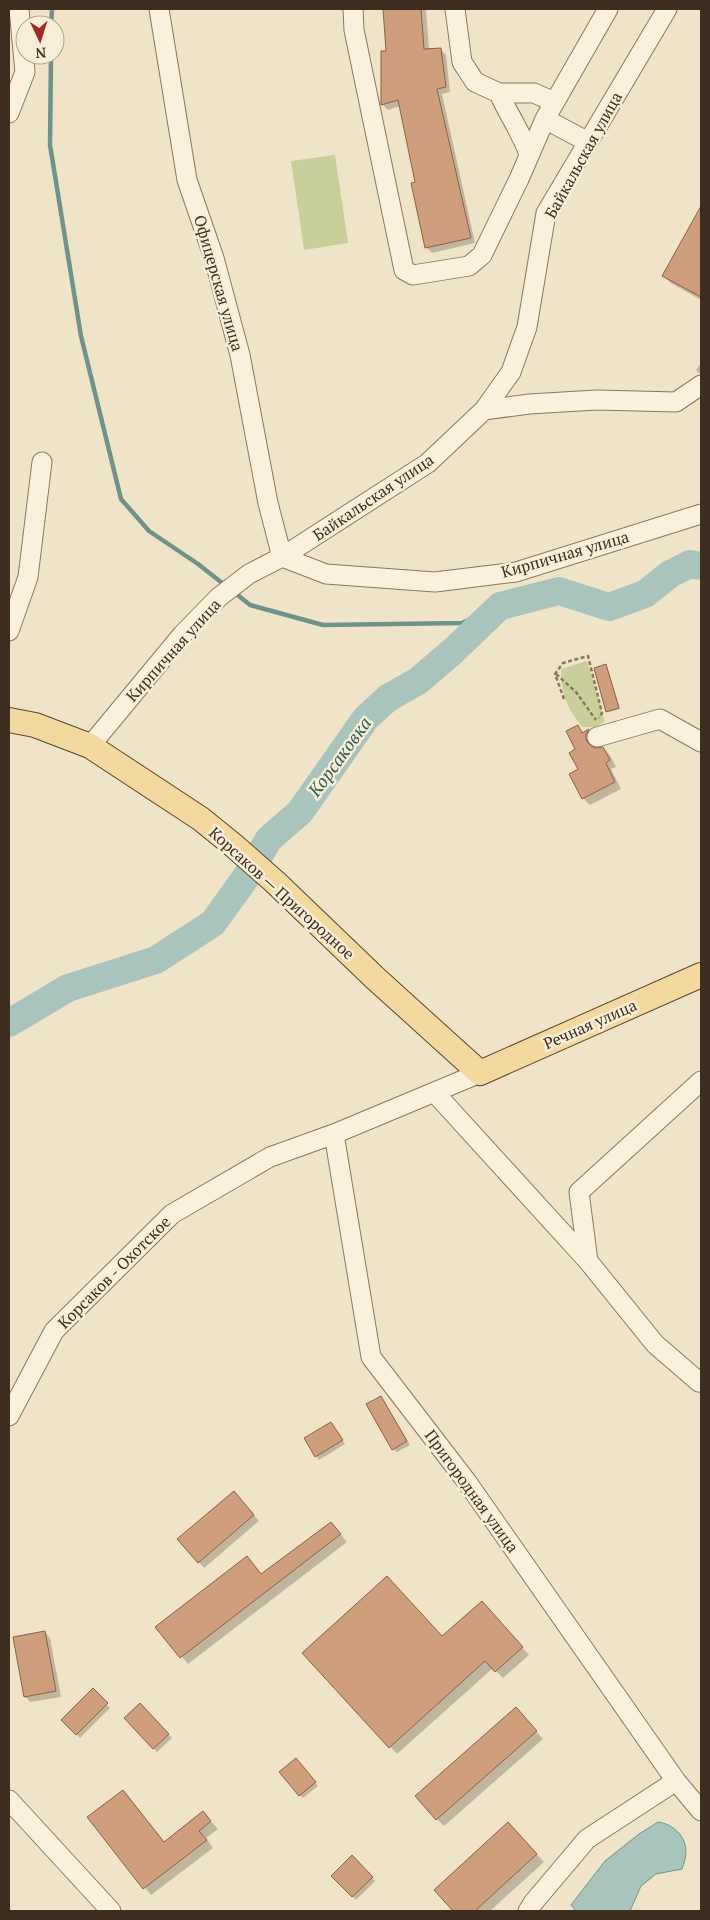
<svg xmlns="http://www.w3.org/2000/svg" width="710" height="1920" viewBox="0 0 710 1920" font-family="'PT Serif',serif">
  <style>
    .green { fill: #c9cf9b }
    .water { fill: #a9c4bc; stroke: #6f938a }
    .shadow { fill: #0003 }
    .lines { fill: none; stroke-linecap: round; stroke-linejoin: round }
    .stream { stroke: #6f938a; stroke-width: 4.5 }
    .river { stroke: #a9c4bc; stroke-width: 28 }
    .building { fill: #cf9f7d; stroke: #8d5f41 }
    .minor-casing { stroke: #8d765c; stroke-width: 21 }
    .major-casing { stroke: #5b4430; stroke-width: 26 }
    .path { stroke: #8d765c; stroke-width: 2.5; stroke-dasharray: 4 2.5; stroke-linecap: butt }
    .minor { stroke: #faf1dc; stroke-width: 19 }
    .major { stroke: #f3d9a0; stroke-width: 24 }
    .labels { text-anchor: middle; stroke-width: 5; stroke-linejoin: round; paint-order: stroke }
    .street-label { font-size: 16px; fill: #3d2e20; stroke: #f7eed8 }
    .water-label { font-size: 18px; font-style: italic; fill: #2f5d5a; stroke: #f7eed8 }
  </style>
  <rect width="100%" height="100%" fill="#f0e4c8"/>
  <path class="green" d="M335 155 348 243 304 250 291 161Z
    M587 661 605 722 595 727H582C567 709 561 692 561 669Z"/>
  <path class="water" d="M658 1822C673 1824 686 1836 686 1852 686 1857 684 1863 682 1869L656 1874 641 1886 630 1911H576L571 1905 605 1861 639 1834Z"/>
  <path class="shadow" d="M384 9H426L429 50 440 49 446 55 450 92 442 94 475 243 432 253 427 248 412 184 416 183 400 106 388 110 382 104 387 52Z
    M701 209V300L671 283 664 276Z
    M701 363V375L696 370Z
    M607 667 620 709 608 712 607 711Z
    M578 727 584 733 589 731 595 737 592 742V748H603L610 755 616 767 611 769 621 789 590 805 583 798 577 750Z
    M381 1397 410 1445 397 1452 393 1449Z
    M331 1423 345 1444 319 1460 316 1456Z
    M239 1498 259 1521 204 1568 179 1539Z
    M331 1523 347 1542 188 1664 157 1627 247 1558 262 1575Z
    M488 1610 529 1655 503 1678 493 1668 397 1754 304 1653 442 1638Z
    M45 1632 50 1638 61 1697 30 1702 25 1696Z
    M93 1690 110 1708 80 1738 63 1720Z
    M140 1705 172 1738 157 1752 125 1718Z
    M523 1716 543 1739 444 1826 437 1819Z
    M299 1763 318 1786 303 1798 300 1795Z
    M123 1791 164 1842 203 1813 218 1829 206 1838 213 1848 151 1895 89 1817Z
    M515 1831 544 1862 490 1911H455L435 1890Z
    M352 1857 375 1881 356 1900 332 1876Z"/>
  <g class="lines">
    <path class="stream" d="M51 25 52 9
      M51 55 50 145 81 336 121 499 149 531 198 564 226 586
      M234 592 250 605 323 625 462 623 500 606"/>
    <path class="river" d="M9 1023 68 988 156 960 213 923 244 880 269 839 300 812 366 718 388 698 418 681 453 651 500 606 559 591 609 607 645 594 670 574 690 564 701 566"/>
  </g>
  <path class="building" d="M383 9H421L424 49 441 48 446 87 437 89 471 238 425 248 411 183 415 182 398 100 381 105V51H386Z
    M701 206V297L662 276Z
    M606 664 619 708 606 712 594 668Z
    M578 725 582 733 589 729 586 734V740L590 745 595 748 603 747 610 760 606 763 615 782 582 799 569 774 578 769 569 753 575 749 566 731Z
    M381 1396 407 1441 392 1450 366 1404Z
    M331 1422 343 1440 315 1457 304 1438Z
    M234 1491 254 1515 198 1563 177 1539Z
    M331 1522 341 1534 180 1658 155 1627 247 1556 261 1574Z
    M387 1576 442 1636 482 1601 523 1647 495 1672 485 1661 389 1748 302 1653Z
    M45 1631 56 1691 24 1697 13 1637Z
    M93 1688 108 1703 76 1735 61 1720Z
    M140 1703 169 1734 153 1749 124 1718Z
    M516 1707 537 1731 436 1820 415 1796Z
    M296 1758 316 1782 299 1796 279 1772Z
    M123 1790 164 1842 203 1811 211 1821 199 1831 207 1840 143 1889 87 1817Z
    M508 1822 537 1854 475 1911H453L434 1890Z
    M352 1855 373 1877 352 1897 331 1876Z"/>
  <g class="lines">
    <defs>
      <path id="minor" d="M159 9 187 180 214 258 240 355 268 503 282 557
        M353 9 354 30 404 270 413 275 469 266 482 255 519 179 545 119
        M455 9 462 62 475 82 499 93H534L554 102
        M499 93C508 114 521 132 529 154
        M9 113 25 72 19 9
        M588 142 545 119 608 9
        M484 410 529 404 597 400 676 402 701 385
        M282 557 326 574 435 582 516 572 701 514
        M9 631 28 577 42 462
        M597 737 660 719 701 742
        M90 746 182 635 219 597 249 574 282 557 428 463 484 410 511 372 527 327 546 213 667 9
        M435 1093 588 1261 655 1344 699 1382 701 1381
        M334 1134 371 1357 467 1482 676 1781 701 1811
        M588 1261 579 1192 701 1081
        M9 1416 54 1331 172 1214 270 1157 334 1134 480 1073
        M9 1800 111 1911
        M528 1911 533 1903 587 1839 676 1781"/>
      <path id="major" d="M9 720 35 725 90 746 201 819 233 845 275 882 375 978 480 1073 701 975"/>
    </defs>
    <use href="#minor" class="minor-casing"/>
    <use href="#major" class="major-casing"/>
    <path class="path" d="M556 674 576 692 596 720
      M564 699 555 674 563 663 588 656 602 713 599 718"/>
    <use href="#minor" class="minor"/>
    <use href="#major" class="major"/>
  </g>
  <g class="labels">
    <g class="street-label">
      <text transform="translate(583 155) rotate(-61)" y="6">Байкальская улица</text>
      <text transform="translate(219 283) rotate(74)" y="6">Офицерская улица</text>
      <text transform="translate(373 497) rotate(-34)" y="6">Байкальская улица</text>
      <text transform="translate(565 554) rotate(-16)" y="6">Кирпичная улица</text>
      <text transform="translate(173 650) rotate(-48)" y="6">Кирпичная улица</text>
      <text transform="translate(282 893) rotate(42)" y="6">Корсаков — Пригородное</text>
      <text transform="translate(590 1024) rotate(-24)" y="6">Речная улица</text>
      <text transform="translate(114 1272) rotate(-45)" y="6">Корсаков - Охотское</text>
      <text transform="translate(472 1491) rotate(54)" y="6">Пригородная улица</text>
    </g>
    <g class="water-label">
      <text transform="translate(340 757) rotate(-54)" y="6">Корсаковка</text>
    </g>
  </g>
  <rect width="710" height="1920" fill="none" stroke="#3d2e20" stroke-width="20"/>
  <g transform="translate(40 40) rotate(176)"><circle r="24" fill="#f7eed8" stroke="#ada18e"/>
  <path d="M0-4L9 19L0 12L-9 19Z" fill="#9e2a2b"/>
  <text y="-8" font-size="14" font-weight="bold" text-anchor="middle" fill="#3d2e20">N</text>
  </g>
</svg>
